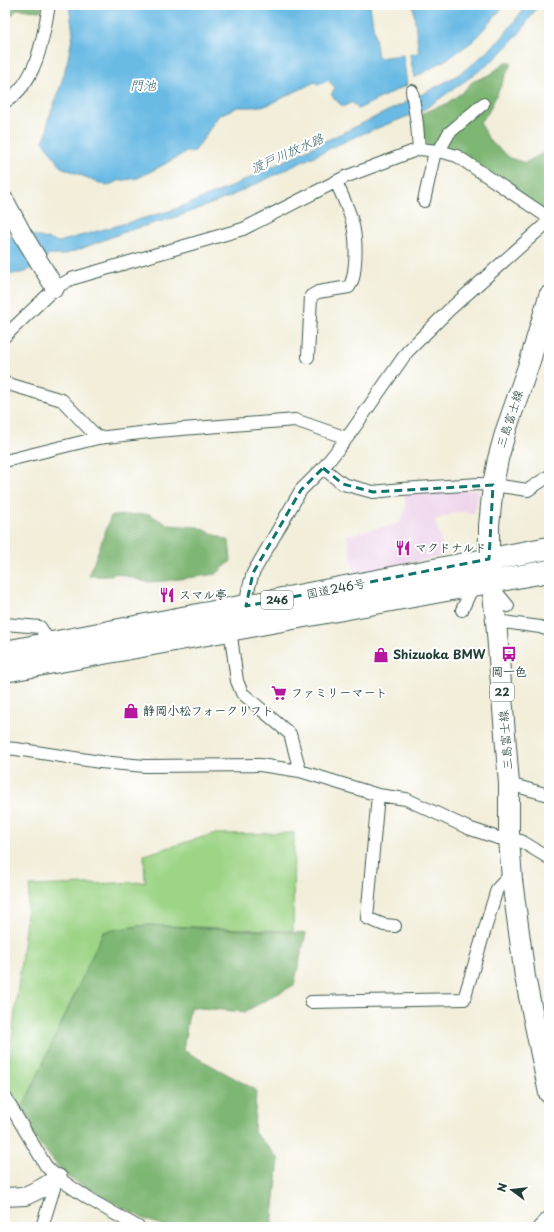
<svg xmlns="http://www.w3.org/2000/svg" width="554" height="1232" viewBox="0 0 554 1232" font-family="'Playpen Sans','Klee One',sans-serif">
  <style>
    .built { fill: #ecd1ea }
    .green { fill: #9dd486; stroke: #5e885d }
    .forest { fill: #7eb673; stroke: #4e7a54 }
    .water { fill: #69bae4; stroke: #447c8c }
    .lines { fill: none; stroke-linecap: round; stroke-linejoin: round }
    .street-casing { stroke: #3f584d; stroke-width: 14 }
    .secondary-casing { stroke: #3f584d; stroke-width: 20 }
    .primary-casing { stroke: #3f584d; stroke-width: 22 }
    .highway-casing { stroke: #3f584d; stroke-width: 24 }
    .street { stroke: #fff; stroke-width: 12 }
    .secondary { stroke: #fff; stroke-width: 18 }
    .primary { stroke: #fff; stroke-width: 20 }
    .highway { stroke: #fff; stroke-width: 22 }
    .marked { fill: none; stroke: #0f766e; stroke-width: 3; stroke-dasharray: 8 5; stroke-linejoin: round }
    .labels { text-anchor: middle; stroke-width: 4; stroke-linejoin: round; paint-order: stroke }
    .shield { fill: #fff; stroke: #627771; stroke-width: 1 }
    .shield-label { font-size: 11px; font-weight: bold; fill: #1f3d34 }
    .street-label { font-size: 12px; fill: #1f3d34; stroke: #fff }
    .poi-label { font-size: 12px; font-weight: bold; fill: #1f3d34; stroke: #fff; text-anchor: start }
    .water-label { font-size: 13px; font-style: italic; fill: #356269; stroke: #fff }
  </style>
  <rect width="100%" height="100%" fill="#fff"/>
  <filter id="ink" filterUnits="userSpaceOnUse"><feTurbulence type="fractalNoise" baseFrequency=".025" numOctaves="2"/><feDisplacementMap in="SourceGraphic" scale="8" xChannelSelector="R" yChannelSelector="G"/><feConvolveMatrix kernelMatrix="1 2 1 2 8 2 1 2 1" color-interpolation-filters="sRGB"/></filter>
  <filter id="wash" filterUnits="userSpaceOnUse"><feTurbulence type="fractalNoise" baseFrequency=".012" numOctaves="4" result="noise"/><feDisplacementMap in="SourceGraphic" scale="16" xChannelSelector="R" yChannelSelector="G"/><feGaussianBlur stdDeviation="0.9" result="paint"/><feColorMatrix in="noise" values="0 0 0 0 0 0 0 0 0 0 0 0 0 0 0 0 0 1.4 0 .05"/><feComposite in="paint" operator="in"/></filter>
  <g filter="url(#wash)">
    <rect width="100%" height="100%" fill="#f2eeda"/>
    <path class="built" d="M479 490 474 514 465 512H457L435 520 445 556 354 573 347 535 400 523 406 508 404 493Z"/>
    <path class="green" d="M294 833 293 931 145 925 103 932 27 1115 6 1089 30 886 145 882 144 855 213 834Z"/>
    <path class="forest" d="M5 5H42L40 11 17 9 5 24Z
      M512 62 488 113 480 122 489 140 510 158 525 163 549 150V213L482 173 425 147 420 124 423 113 446 104 464 91 472 82 491 74 504 63Z
      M149 514 168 525 198 527 229 541 231 561 216 574 164 581 146 582 127 576 114 573 112 576H89L111 516Z
      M145 925 306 933 294 985 244 1012 190 1007 183 1050 256 1090 254 1132 279 1159 272 1227H167L144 1219 66 1176 18 1118 103 932Z"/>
    <path class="water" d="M69 5H370L378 58 403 55 407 85 358 109 352 102 343 107 331 95 335 88 328 80 319 85 315 82 268 105 252 107H238L219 115 195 151 186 152 163 165 138 178 118 181 107 186 61 167 43 141 47 133 48 120 60 88 68 59 73 33Z
      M413 5H505L473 41 452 56 414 78 410 54 419 53Z
      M527 5H538L522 30 502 52 486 66 432 104 421 111 352 138 229 197 176 217 127 231 78 250 63 255H49L26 272 6 275 5 270V239L7 237 32 235 59 242 62 241 173 210 228 188 417 97 458 75 473 64 500 40Z"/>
  </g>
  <g filter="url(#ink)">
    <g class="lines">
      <defs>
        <path id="street" d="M412 91 417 124 419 149
          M5 102C37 83 43 38 49 5
          M439 151 449 133 483 104
          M424 201 435 151
          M5 336 55 288 71 279 243 229 345 177 419 149 439 151 457 156 549 218
          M308 357 311 296 318 292 349 287C354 280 354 272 355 263 358 229 350 212 336 182
          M5 383 62 400 98 438
          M5 461 98 438 157 431 295 420 347 438
          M323 468 343 484 373 492 402 489 479 484 493 485 528 490 549 476
          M494 589 508 606
          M246 606 248 590 253 573 301 490 323 468 347 438 407 352 449 310 549 221
          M462 610 475 582
          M496 621 540 627 549 630
          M5 624 40 627 50 643
          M230 629 237 681 242 693 290 734 300 771
          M5 748 16 749 100 762 145 766 260 765 300 771 378 795 406 799 468 828 498 838H509L521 841 549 858
          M509 784 549 795
          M378 795 367 918 384 925 395 926
          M311 1002 464 999 497 889 511 874
          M5 1097 46 1166 58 1178 89 1199 138 1227
          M42 1227 54 1188 48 1184
          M539 1227 549 1217"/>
        <path id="secondary" d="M5 201 23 235 55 288
          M5 1197 25 1196 42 1188 58 1178"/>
        <path id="primary" d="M549 296 530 361 506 430 498 459 493 485 489 526V559L496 621 509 784V838L512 880 525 977 549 1093"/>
        <path id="highway" d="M5 652 549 548
          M5 671 549 571"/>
      </defs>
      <use href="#street" class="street-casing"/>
      <use href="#secondary" class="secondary-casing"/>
      <use href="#primary" class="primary-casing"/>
      <use href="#highway" class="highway-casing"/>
      <use href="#street" class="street"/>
      <use href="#secondary" class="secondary"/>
      <use href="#primary" class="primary"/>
      <use href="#highway" class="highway"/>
    </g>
  </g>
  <path class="marked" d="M323 468 343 484 373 492 493 485 489 559 246 606 253 573 301 490Z"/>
  <defs>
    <symbol id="restaurant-bare" viewBox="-9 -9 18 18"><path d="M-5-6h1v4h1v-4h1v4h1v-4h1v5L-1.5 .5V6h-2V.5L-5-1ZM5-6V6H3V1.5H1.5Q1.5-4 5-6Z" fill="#b5179e" stroke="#fff" stroke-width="2.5" paint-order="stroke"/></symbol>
    <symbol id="bus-bare" viewBox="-9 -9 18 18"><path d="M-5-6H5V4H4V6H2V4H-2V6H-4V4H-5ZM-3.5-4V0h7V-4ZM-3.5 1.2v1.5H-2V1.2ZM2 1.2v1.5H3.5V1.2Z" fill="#b5179e" stroke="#fff" stroke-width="2.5" paint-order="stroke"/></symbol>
    <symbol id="shop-bare" viewBox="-9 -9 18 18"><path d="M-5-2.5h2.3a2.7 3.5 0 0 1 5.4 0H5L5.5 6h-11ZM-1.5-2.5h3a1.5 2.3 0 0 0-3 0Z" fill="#b5179e" stroke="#fff" stroke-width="2.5" paint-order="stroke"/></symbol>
    <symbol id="supermarket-bare" viewBox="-9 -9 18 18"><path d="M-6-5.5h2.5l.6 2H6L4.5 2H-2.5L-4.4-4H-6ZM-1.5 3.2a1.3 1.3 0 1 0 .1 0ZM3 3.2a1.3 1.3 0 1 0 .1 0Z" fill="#b5179e" stroke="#fff" stroke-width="2.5" paint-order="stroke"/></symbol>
  </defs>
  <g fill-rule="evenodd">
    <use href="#restaurant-bare" x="392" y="537" width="22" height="22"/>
    <use href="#restaurant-bare" x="156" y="584" width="22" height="22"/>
    <use href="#bus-bare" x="498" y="643" width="22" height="22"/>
    <use href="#shop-bare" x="370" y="644" width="22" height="22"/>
    <use href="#supermarket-bare" x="268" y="682" width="22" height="22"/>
    <use href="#shop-bare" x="120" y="700" width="22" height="22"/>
  </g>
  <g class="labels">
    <g class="shield">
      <rect x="261" y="591" width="32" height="18" rx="3"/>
      <rect x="490" y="683" width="24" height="18" rx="3"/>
    </g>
    <g class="shield-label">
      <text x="277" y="604">246</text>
      <text x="502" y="696">22</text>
    </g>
    <g class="street-label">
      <text transform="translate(510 419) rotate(-72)" y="4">三島富士線</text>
      <text transform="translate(336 589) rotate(-11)" y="4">国道246号</text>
      <text transform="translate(506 740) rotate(-95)" y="4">三島富士線</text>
    </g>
    <g class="poi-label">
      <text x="415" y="552">マクドナルド</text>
      <text x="179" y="599">スマル亭</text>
      <text x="393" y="659">Shizuoka BMW</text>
      <text x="509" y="676" text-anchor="middle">岡一色</text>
      <text x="291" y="697">ファミリーマート</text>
      <text x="143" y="715">静岡小松フォークリフト</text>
    </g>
    <g class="water-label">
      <text x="143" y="90">門池</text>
      <text transform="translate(287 153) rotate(-24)" y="5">渡戸川放水路</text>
    </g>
  </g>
  <rect width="554" height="1232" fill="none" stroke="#fff" stroke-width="20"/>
  <g transform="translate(512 1190) rotate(285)" stroke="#ffffff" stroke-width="3" paint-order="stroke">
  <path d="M0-3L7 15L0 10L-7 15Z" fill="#1f3d34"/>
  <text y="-6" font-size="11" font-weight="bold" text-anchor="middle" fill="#1f3d34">N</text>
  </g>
</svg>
